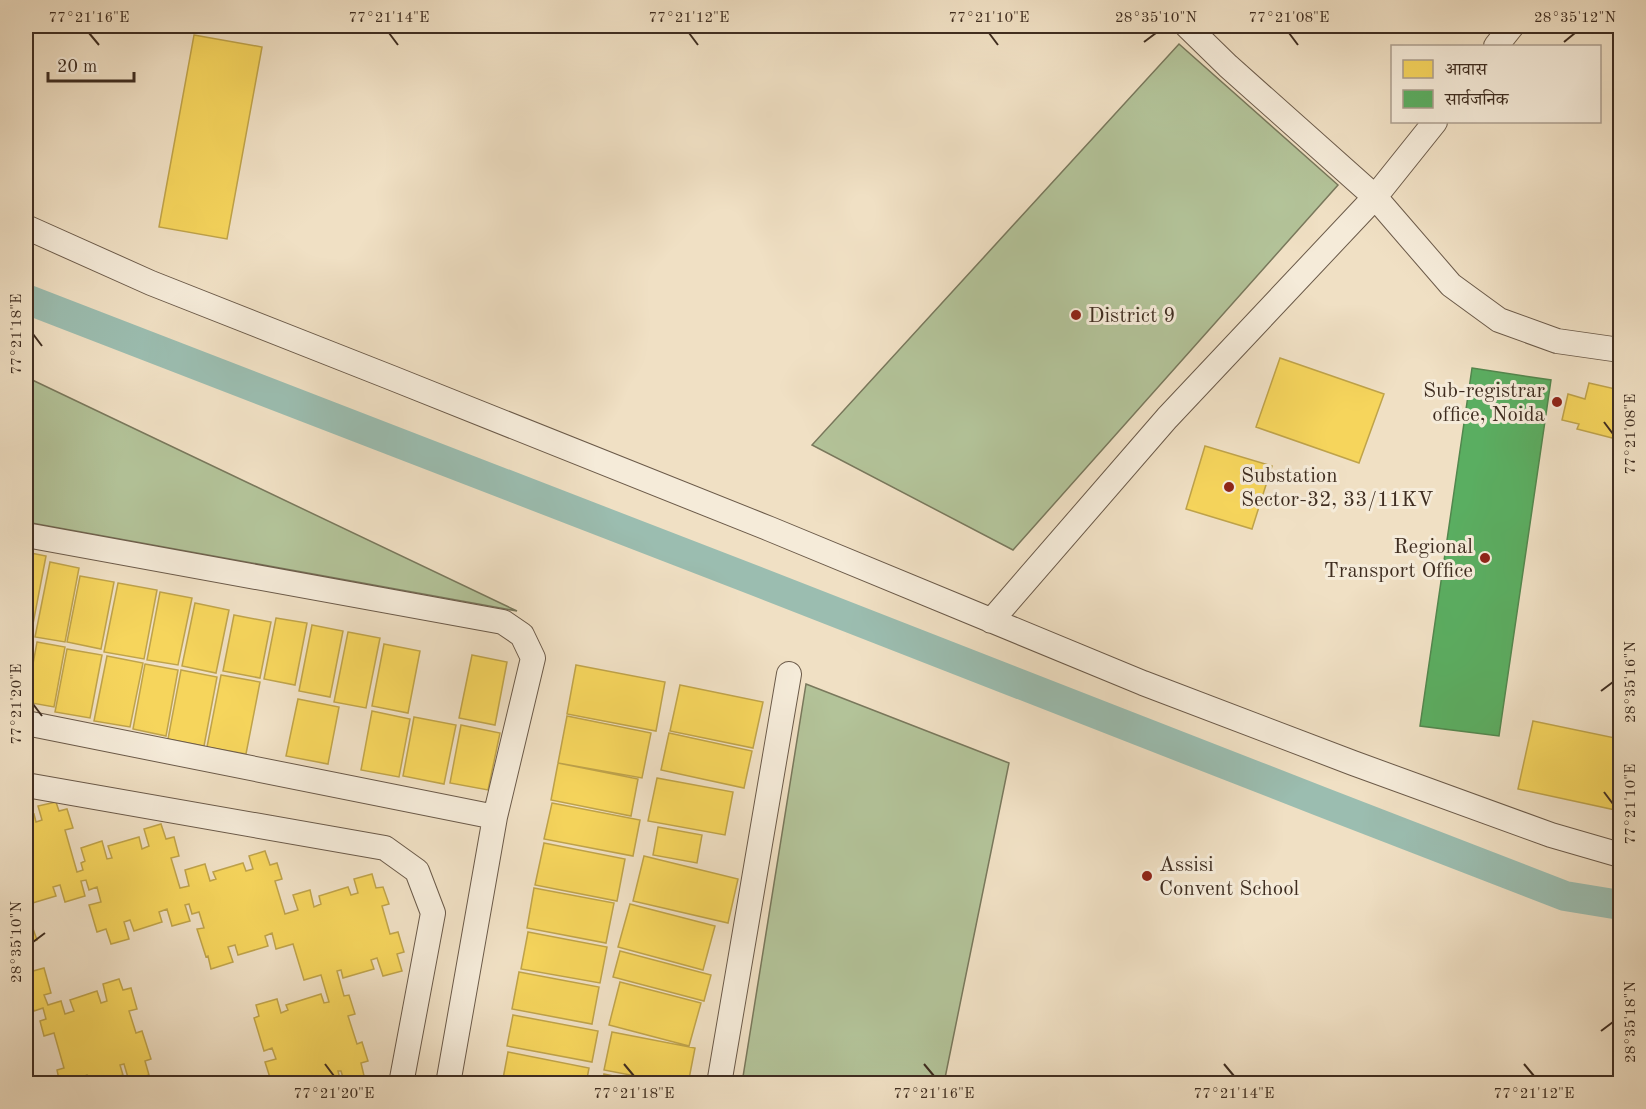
<svg xmlns="http://www.w3.org/2000/svg" width="1646" height="1109" viewBox="0 0 1646 1109" font-family="'Old Standard TT','Noto Serif Devanagari',serif">
  <style>
    .green { fill: #b3c399; stroke: #79785c; stroke-width: 1.5 }
    .homes { fill: #f6d55c; stroke: #bfa34a; stroke-width: 1.5 }
    .public { fill: #5aae61; stroke: #52874e; stroke-width: 1.5 }
    .lines { fill: none; stroke-linecap: round; stroke-linejoin: round }
    .canal { stroke: #9bbdb0; stroke-width: 30 }
    .street-casing { stroke: #6b5a49; stroke-width: 26 }
    .street { stroke: #f5ebd9; stroke-width: 24 }
    .ticks { fill: none; stroke: #3f2d20; stroke-width: 2 }
    .poi-dot { fill: #8f2418; stroke: #f5ebd9; stroke-width: 2 }
    .labels { text-anchor: middle; stroke-width: 6; stroke-linejoin: round; paint-order: stroke }
    .poi-label { font-size: 21px; fill: #3f2d20; stroke: #f5ebd9; text-anchor: start }
    .neatline { fill: none; stroke: #3f2d20; stroke-width: 2 }
    .ticks-label { font-size: 15px; text-anchor: middle; fill: #3f2d20 }
  </style>
  <rect width="100%" height="100%" fill="#f0e0c4"/>
  <filter id="stains"><feTurbulence type="fractalNoise" baseFrequency=".00333" numOctaves="4"/><feColorMatrix values="0 0 0 0 .2 0 0 0 0 .09 0 0 0 0 .02 0 0 0 .5 -.17"/></filter>
  <radialGradient id="worn" r=".72"><stop offset=".6" stop-color="#630" stop-opacity="0"/><stop offset="1" stop-color="#630" stop-opacity=".3"/></radialGradient>
  <path class="green" d="M1179 44 1338 185 1013 550 812 445Z
    M26 377 517 611 26 522Z
    M806 684 1009 763 944 1083H742Z"/>
  <path class="homes" d="M194 35 262 47 227 239 159 227Z
    M1280 358 1384 394 1359 463 1256 427Z
    M1589 383 1620 390V440L1577 429 1579 424 1562 420 1568 394 1585 399Z
    M1205 446 1272 466 1252 529 1186 509Z
    M26 552 46 556 33 624 26 623Z
    M50 562 79 568 65 642 35 637Z
    M80 576 114 582 101 649 67 642Z
    M118 583 157 590 144 659 104 652Z
    M160 592 192 598 178 665 147 660Z
    M195 603 229 610 216 673 182 666Z
    M234 615 271 622 260 678 223 671Z
    M276 618 307 623 295 685 264 679Z
    M312 625 343 631 330 697 299 691Z
    M26 630 33 632 26 672Z
    M348 632 380 638 366 708 334 702Z
    M37 642 65 647 54 707 26 702Z
    M384 644 420 651 408 713 372 706Z
    M67 649 102 655 90 718 55 712Z
    M472 655 507 662 495 725 459 718Z
    M107 656 143 663 130 727 94 721Z
    M145 664 178 670 166 736 133 729Z
    M576 665 665 682 656 731 567 714Z
    M181 670 217 677 204 746 168 739Z
    M221 675 260 682 246 754 207 747Z
    M680 685 763 702 753 748 670 731Z
    M298 699 339 707 328 764 286 756Z
    M372 711 410 719 399 777 361 770Z
    M567 716 651 733 642 778 558 763Z
    M414 717 456 725 444 784 403 776Z
    M1533 721 1620 739V811L1518 789Z
    M461 725 500 733 488 790 450 783Z
    M669 733 752 751 744 788 661 770Z
    M558 763 638 779 631 816 551 800Z
    M657 778 733 792 725 835 648 821Z
    M56 802 59 811 67 809 73 828 65 830 77 872 83 870 81 863 85 861 81 848 102 841 107 859 112 858 108 846 139 837 142 849 149 846 144 829 161 824 166 839 174 837 179 856 171 858 180 888 189 886 185 870 205 864 210 881 216 879 213 872 243 863 246 871 253 869 249 856 265 851 270 865 277 863 282 879 275 881 285 914 298 910 293 895 310 890 314 907 321 904 319 896 348 887 351 895 358 893 354 879 372 874 376 888 383 887 389 904 382 906 390 934 398 932 404 952 397 954 402 971 383 976 377 958 371 960 374 969 343 978 341 970 337 971 344 996 349 995 355 1014 348 1016 357 1044 362 1042 368 1061 361 1063 365 1080 353 1084H345L341 1071H338L340 1079 324 1084H306L305 1080 300 1081 301 1084H272L265 1062 276 1059 272 1048 264 1051 254 1018 259 1016 256 1005 277 999 281 1013 288 1010 286 1005 321 994 324 1003 329 1002 321 975 304 980 293 944 276 949 272 933 265 936 268 946 238 955 235 945 228 947 233 962 211 969 208 956 206 957 197 929 204 928 199 912 192 914 189 904 185 905 190 921 172 926 167 909 159 912 162 922 134 931 130 920 124 922 129 939 111 944 106 929 97 932 89 905 101 902 97 887 89 890 86 880 81 881 85 896 65 902 60 885 53 887 56 896 26 905V817L34 814 36 822 42 820 38 806Z
    M552 803 640 820 633 856 544 839Z
    M658 827 702 835 697 863 653 855Z
    M544 843 625 859 617 901 535 885Z
    M644 856 738 879 728 923 633 901Z
    M534 888 614 903 606 943 527 928Z
    M630 904 715 926 703 970 618 947Z
    M26 923V925L31 923 37 940 26 943Z
    M528 932 607 947 600 983 521 969Z
    M26 948 33 971 44 968 51 993 44 995 48 1005 61 1001 65 1014 74 1011 70 1000 97 991 101 1003 107 1001 103 984 119 979 123 990 131 988 137 1009 129 1011 136 1033 142 1031 151 1059 145 1061 149 1075 129 1081 124 1064 120 1065 123 1075 95 1084H89L87 1075 82 1077 84 1084H69V1081L60 1084 57 1070 64 1068 54 1033 44 1036 40 1021 46 1019 43 1008 34 1011 29 996 26 997Z
    M620 951 711 975 704 1001 613 977Z
    M519 972 599 987 592 1024 512 1009Z
    M620 982 701 1003 689 1046 609 1025Z
    M513 1015 598 1031 592 1062 507 1046Z
    M612 1032 695 1048 688 1084H677L604 1070Z
    M508 1052 589 1068 586 1084H502Z
    M604 1074 652 1084H602Z"/>
  <path class="public" d="M1472 368 1551 380 1499 736 1420 726Z"/>
  <g class="lines">
    <path class="canal" d="M26 299 756 581 1322 802 1565 896 1620 905"/>
    <defs>
      <path id="street" d="M1187 26 1228 66 1375 197 1451 285 1499 320 1557 341 1620 350
        M1496 46 1512 26
        M26 227 151 283 392 378 770 529 1143 683 1353 763 1551 835 1620 855
        M26 535 503 622 522 635 533 658 495 817 448 1084
        M991 621 1167 418 1375 197 1435 122
        M26 723 495 817
        M26 785 385 848 417 871 433 913 401 1084
        M719 1084 789 674"/>
    </defs>
    <use href="#street" class="street-casing"/>
    <use href="#street" class="street"/>
  </g>
  <path class="ticks" d="M89 33 99 45M389 33 398 45M689 33 698 45M989 33 998 45M1289 33 1298 45M1144 42 1156 33M1564 42 1575 33M33 334 42 346M1604 422 1613 434M1601 691 1613 682M33 704 42 716M1604 792 1613 804M33 942 45 933M1601 1031 1613 1022M325 1064 334 1076M624 1064 634 1076M924 1064 934 1076M1224 1064 1234 1076M1524 1064 1534 1076"/>
  <g class="poi-dot">
    <circle cx="1076" cy="315" r="6"/>
    <circle cx="1557" cy="402" r="6"/>
    <circle cx="1229" cy="487" r="6"/>
    <circle cx="1485" cy="558" r="6"/>
    <circle cx="1147" cy="876" r="6"/>
  </g>
  <g class="labels">
    <g class="poi-label">
      <text x="1088" y="322">District 9</text>
      <text x="1545" y="397" text-anchor="end">Sub-registrar<tspan x="1545" dy="24">office, Noida</tspan></text>
      <text x="1241" y="482">Substation<tspan x="1241" dy="24">Sector-32, 33/11KV</tspan></text>
      <text x="1473" y="553" text-anchor="end">Regional<tspan x="1473" dy="24">Transport Office</tspan></text>
      <text x="1159" y="871">Assisi<tspan x="1159" dy="24">Convent School</tspan></text>
    </g>
  </g>
  <rect width="1646" height="1109" fill="none" stroke="#f0e0c4" stroke-width="66"/>
  <rect x="1391" y="45" width="210" height="78" fill="#f5ebd9" stroke="#ac9f8f" stroke-width="1.5"/>
  <rect x="1403" y="60" width="30" height="18" fill="#f6d55c" stroke="#ac9f8f" stroke-width="1.5"/>
  <text x="1445" y="75" font-size="18" fill="#3f2d20">आवास</text>
  <rect x="1403" y="90" width="30" height="18" fill="#5aae61" stroke="#ac9f8f" stroke-width="1.5"/>
  <text x="1445" y="105" font-size="18" fill="#3f2d20">सार्वजनिक</text>
  <path d="M48 72v9h86v-9" fill="none" stroke="#3f2d20" stroke-width="3"/>
  <text x="57" y="72" font-size="18" fill="#3f2d20" stroke="#f5ebd9" stroke-width="4.5" paint-order="stroke">20 m</text>
  <rect x="33" y="33" width="1580" height="1043" class="neatline"/>
  <g class="ticks-label">
    <text x="89" y="22">77°21'16"E</text>
    <text x="389" y="22">77°21'14"E</text>
    <text x="689" y="22">77°21'12"E</text>
    <text x="989" y="22">77°21'10"E</text>
    <text x="1156" y="22">28°35'10"N</text>
    <text x="1289" y="22">77°21'08"E</text>
    <text x="1575" y="22">28°35'12"N</text>
    <text transform="translate(16 334) rotate(-90)" y="5">77°21'18"E</text>
    <text transform="translate(1630 434) rotate(-90)" y="5">77°21'08"E</text>
    <text transform="translate(1630 682) rotate(-90)" y="5">28°35'16"N</text>
    <text transform="translate(16 704) rotate(-90)" y="5">77°21'20"E</text>
    <text transform="translate(1630 804) rotate(-90)" y="5">77°21'10"E</text>
    <text transform="translate(16 942) rotate(-90)" y="5">28°35'10"N</text>
    <text transform="translate(1630 1022) rotate(-90)" y="5">28°35'18"N</text>
    <text x="334" y="1098">77°21'20"E</text>
    <text x="634" y="1098">77°21'18"E</text>
    <text x="934" y="1098">77°21'16"E</text>
    <text x="1234" y="1098">77°21'14"E</text>
    <text x="1534" y="1098">77°21'12"E</text>
  </g>
  <rect width="100%" height="100%" filter="url(#stains)"/>
  <rect width="100%" height="100%" fill="url(#worn)"/>
</svg>
